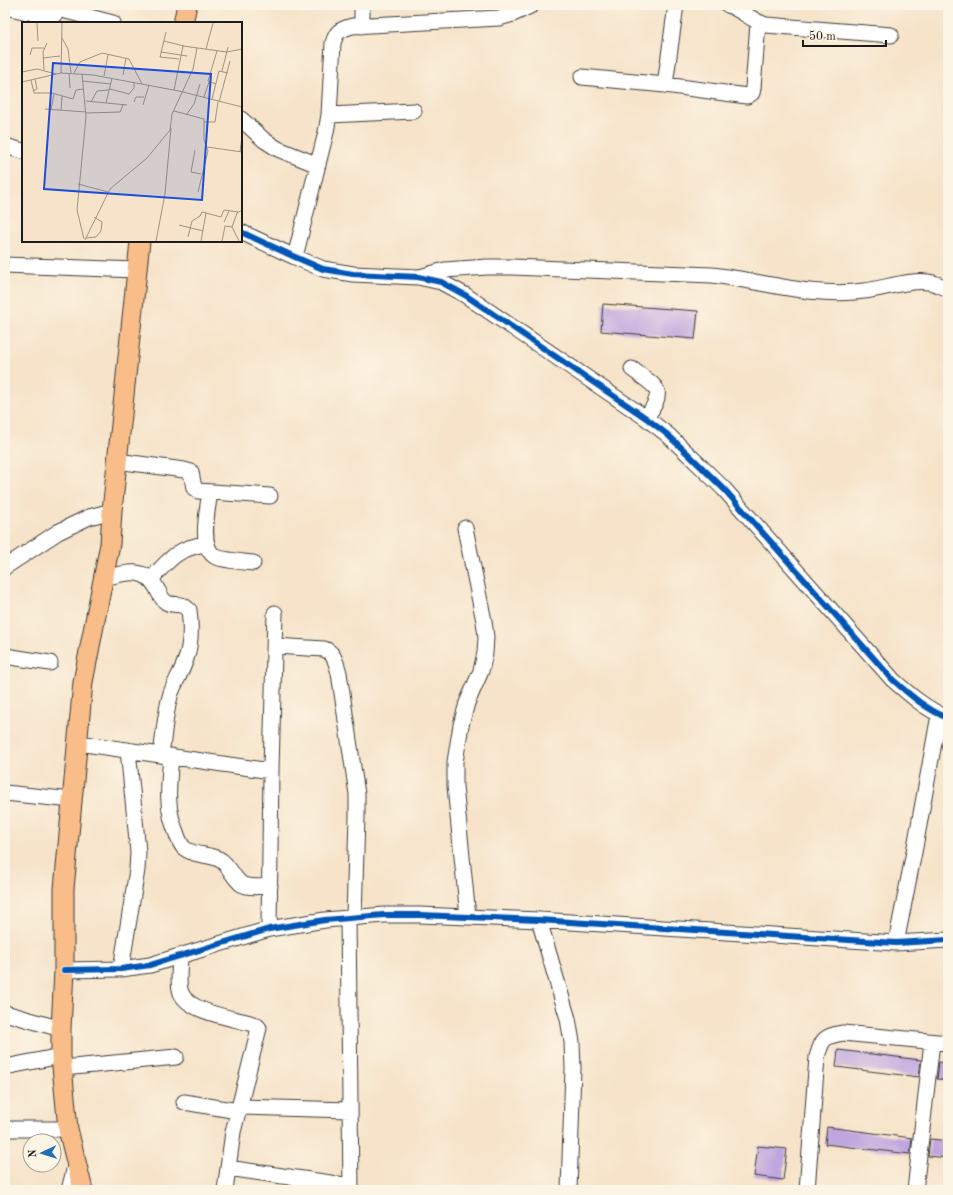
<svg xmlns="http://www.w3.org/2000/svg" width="953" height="1195" viewBox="0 0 953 1195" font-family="'Old Standard TT',serif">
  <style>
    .building { fill: #c0a6df }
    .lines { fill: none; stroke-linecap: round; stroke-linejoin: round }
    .minor-casing { stroke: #3d3a36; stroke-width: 17 }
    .major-casing { stroke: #3d3a36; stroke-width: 21 }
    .minor { stroke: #fff; stroke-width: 15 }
    .major { stroke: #f8bd89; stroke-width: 19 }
    .cycleway-casing { stroke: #fcf5e5; stroke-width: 8 }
    .cycleway { stroke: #0057b8; stroke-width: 6 }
    .inset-road { fill: none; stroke: #9f9384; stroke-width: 1 }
    .view { fill: #1d4ed8; fill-opacity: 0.15; stroke: #1d4ed8; stroke-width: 2 }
    .inset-edge { fill: none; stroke: #1c1c1c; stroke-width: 2 }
  </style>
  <rect width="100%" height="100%" fill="#fcf5e5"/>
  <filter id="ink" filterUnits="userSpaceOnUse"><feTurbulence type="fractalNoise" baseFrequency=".025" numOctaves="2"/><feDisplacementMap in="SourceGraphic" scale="8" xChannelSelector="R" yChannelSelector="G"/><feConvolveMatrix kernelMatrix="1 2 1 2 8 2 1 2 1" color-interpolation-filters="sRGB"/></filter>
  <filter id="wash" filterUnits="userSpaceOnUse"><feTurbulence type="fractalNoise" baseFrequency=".012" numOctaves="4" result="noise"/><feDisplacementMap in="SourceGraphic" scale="16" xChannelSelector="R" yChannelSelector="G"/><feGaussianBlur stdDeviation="0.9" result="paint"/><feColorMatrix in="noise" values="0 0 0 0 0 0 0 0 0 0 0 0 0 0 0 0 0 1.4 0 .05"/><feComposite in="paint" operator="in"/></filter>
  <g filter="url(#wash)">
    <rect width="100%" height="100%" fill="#f6e3c9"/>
    <g id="blocks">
      <path class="building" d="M603 304 698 311 695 339 601 331Z
        M838 1050 921 1060 919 1077 836 1067Z
        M939 1062 948 1063V1080L937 1079Z
        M827 1127 912 1138 910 1154 825 1144Z
        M930 1139 948 1141V1158L928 1156Z
        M758 1146 787 1149 783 1180 754 1176Z"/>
    </g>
  </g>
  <g filter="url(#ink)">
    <use href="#blocks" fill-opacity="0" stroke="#3d3a36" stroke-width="1"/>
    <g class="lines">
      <defs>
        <path id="minor" d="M728 5C742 10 752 21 766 25L891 35
          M5 7 51 17 55 15 59 5
          M58 9 113 23
          M362 26V5
          M582 77 665 85 747 96 752 93 753 88 758 23
          M665 85 676 5
          M329 115 414 111
          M241 119 264 140 278 149 318 165
          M5 146 23 151
          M241 232 295 257 323 269 353 274 418 277 441 282 465 295 646 418 668 435 688 454 724 489 893 680C910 695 927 710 948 718
          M295 257 326 132 329 115 333 43C337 30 340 30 352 26L499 18 513 14 532 5
          M5 265 136 270
          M420 277 445 270 487 267H512L712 275C764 281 811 298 864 291 883 289 910 279 928 282 935 283 942 286 948 289
          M632 369C657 388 667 388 646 418
          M117 461 184 470 191 472 194 488 198 491 270 496
          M210 492C208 508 198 548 216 557 223 560 244 562 253 563
          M465 528 484 621 486 637 485 653 481 671 467 703 461 725 455 762V786L468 917
          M5 567 58 532 89 517 112 511
          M103 578C123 574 144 565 156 587 159 592 161 599 166 602 171 606 179 603 184 606 186 607 187 609 189 610 191 625 191 644 186 659 182 671 175 682 171 693 165 712 164 735 161 755
          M151 579C170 559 177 548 206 544
          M275 646 324 649C334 652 336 663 339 673L357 794V817L354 917
          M5 656 50 663
          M78 743 271 771
          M171 756C169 784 165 805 176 832 178 838 180 844 184 848 195 857 211 853 222 861 226 864 229 869 232 873 234 876 237 880 240 883 248 889 260 886 270 886
          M5 793 72 800
          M348 918 351 1190
          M539 920 568 1019 572 1042 573 1068 569 1190
          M269 929 271 771 275 613
          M896 943 915 847 939 715
          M180 956C180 968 177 982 181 993 189 1012 232 1018 250 1023L256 1025 259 1028 233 1132 225 1190
          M121 969 137 870 138 853 136 830 128 750
          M64 970 121 969 150 965 269 929 325 920 384 915H420L539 920 896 943 948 940
          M5 1013 61 1029
          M5 1067 61 1056
          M63 1068 176 1057
          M184 1102 238 1111
          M239 1107 350 1110
          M5 1129H68
          M228 1168 351 1186
          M69 1190 76 1163
          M807 1190 817 1057C822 1039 824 1036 843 1033L948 1043
          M915 1190 932 1042"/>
        <path id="major" d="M183 23 187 5
          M83 1190 68 1129 61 1056V1029L64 970V889L83 682 110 544 112 511 140 241"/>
      </defs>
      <use href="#minor" class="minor-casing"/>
      <use href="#major" class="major-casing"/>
      <use href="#minor" class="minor"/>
      <use href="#major" class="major"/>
      <defs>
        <path id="cycleway" d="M241 232 295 257 323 269 353 274 418 277 441 282 465 295 646 418 668 435 688 454 724 489 893 680C910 695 927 710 948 718
          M64 970 121 969 150 965 269 929 325 920 384 915H420L539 920 896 943 948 940"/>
      </defs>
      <use href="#cycleway" class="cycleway-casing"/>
      <use href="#cycleway" class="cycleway"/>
    </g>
  </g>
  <g transform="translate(22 22)">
    <rect width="220" height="220" fill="#f6e3c9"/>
    <path class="inset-road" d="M15 1 16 19M144 10 138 35 157 37M40 16 46 27 49 51M142 19 162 24M184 27 191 1M139 30 165 34M8 33 10 26H22M21 36 38 34M22 48 21 30 25 21M200 49 206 25M0 50 15 47 34 52M39 51 40 1M47 51 48 66M52 51 58 40 80 31 107 37 120 62M60 52 64 95 55 188 62 217M101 53 104 36M82 54 86 33M9 58 12 71H30L51 77 54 68 61 67M60 59 89 62M0 60 39 51 71 53 157 69 220 85M194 62 186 59 195 29M88 67 107 72 112 66V61M152 68 161 24 205 30 220 27M11 69 15 67 13 57M182 75 187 60M190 77 197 49 206 51M64 79 105 83M69 80 75 69 87 68M112 80 114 75H122M197 80 208 39M84 81 90 56M121 83 127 63M23 87 64 90M29 88 32 72M39 88 40 74M152 89 182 97V118L186 129 176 170M64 91 98 90 101 83M164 93 172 82 178 62M182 100H193L196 80M185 125 220 130M173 128 169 150 179 152M218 130 220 114M56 162 86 170M202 200 207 189M157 203 181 209M166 215 170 199 178 194 180 190 184 191M64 216 74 215 79 209 80 200 72 195M63 218 88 167 125 136 148 108 150 92 171 47 175 26M134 219 143 172 149 106M179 219 184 191 199 195 202 188 216 190M200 219 203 204 210 205M217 219 210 205 215 191 220 188"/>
    <path class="view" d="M31 41 189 52 180 178 22 167Z"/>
    <rect width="220" height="220" class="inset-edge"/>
  </g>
  <rect width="953" height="1195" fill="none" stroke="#fcf5e5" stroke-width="20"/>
  <g transform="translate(42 1153) rotate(266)"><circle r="19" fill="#fcf5e5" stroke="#a29e95"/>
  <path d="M0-3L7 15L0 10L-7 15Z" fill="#1f6fb2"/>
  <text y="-6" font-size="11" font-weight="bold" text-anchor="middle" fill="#1c1c1c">N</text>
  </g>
  <path d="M803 40v6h83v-6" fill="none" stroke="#1c1c1c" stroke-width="2"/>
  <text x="809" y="40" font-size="12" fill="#1c1c1c" stroke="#fcf5e5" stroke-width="3" paint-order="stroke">50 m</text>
</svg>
